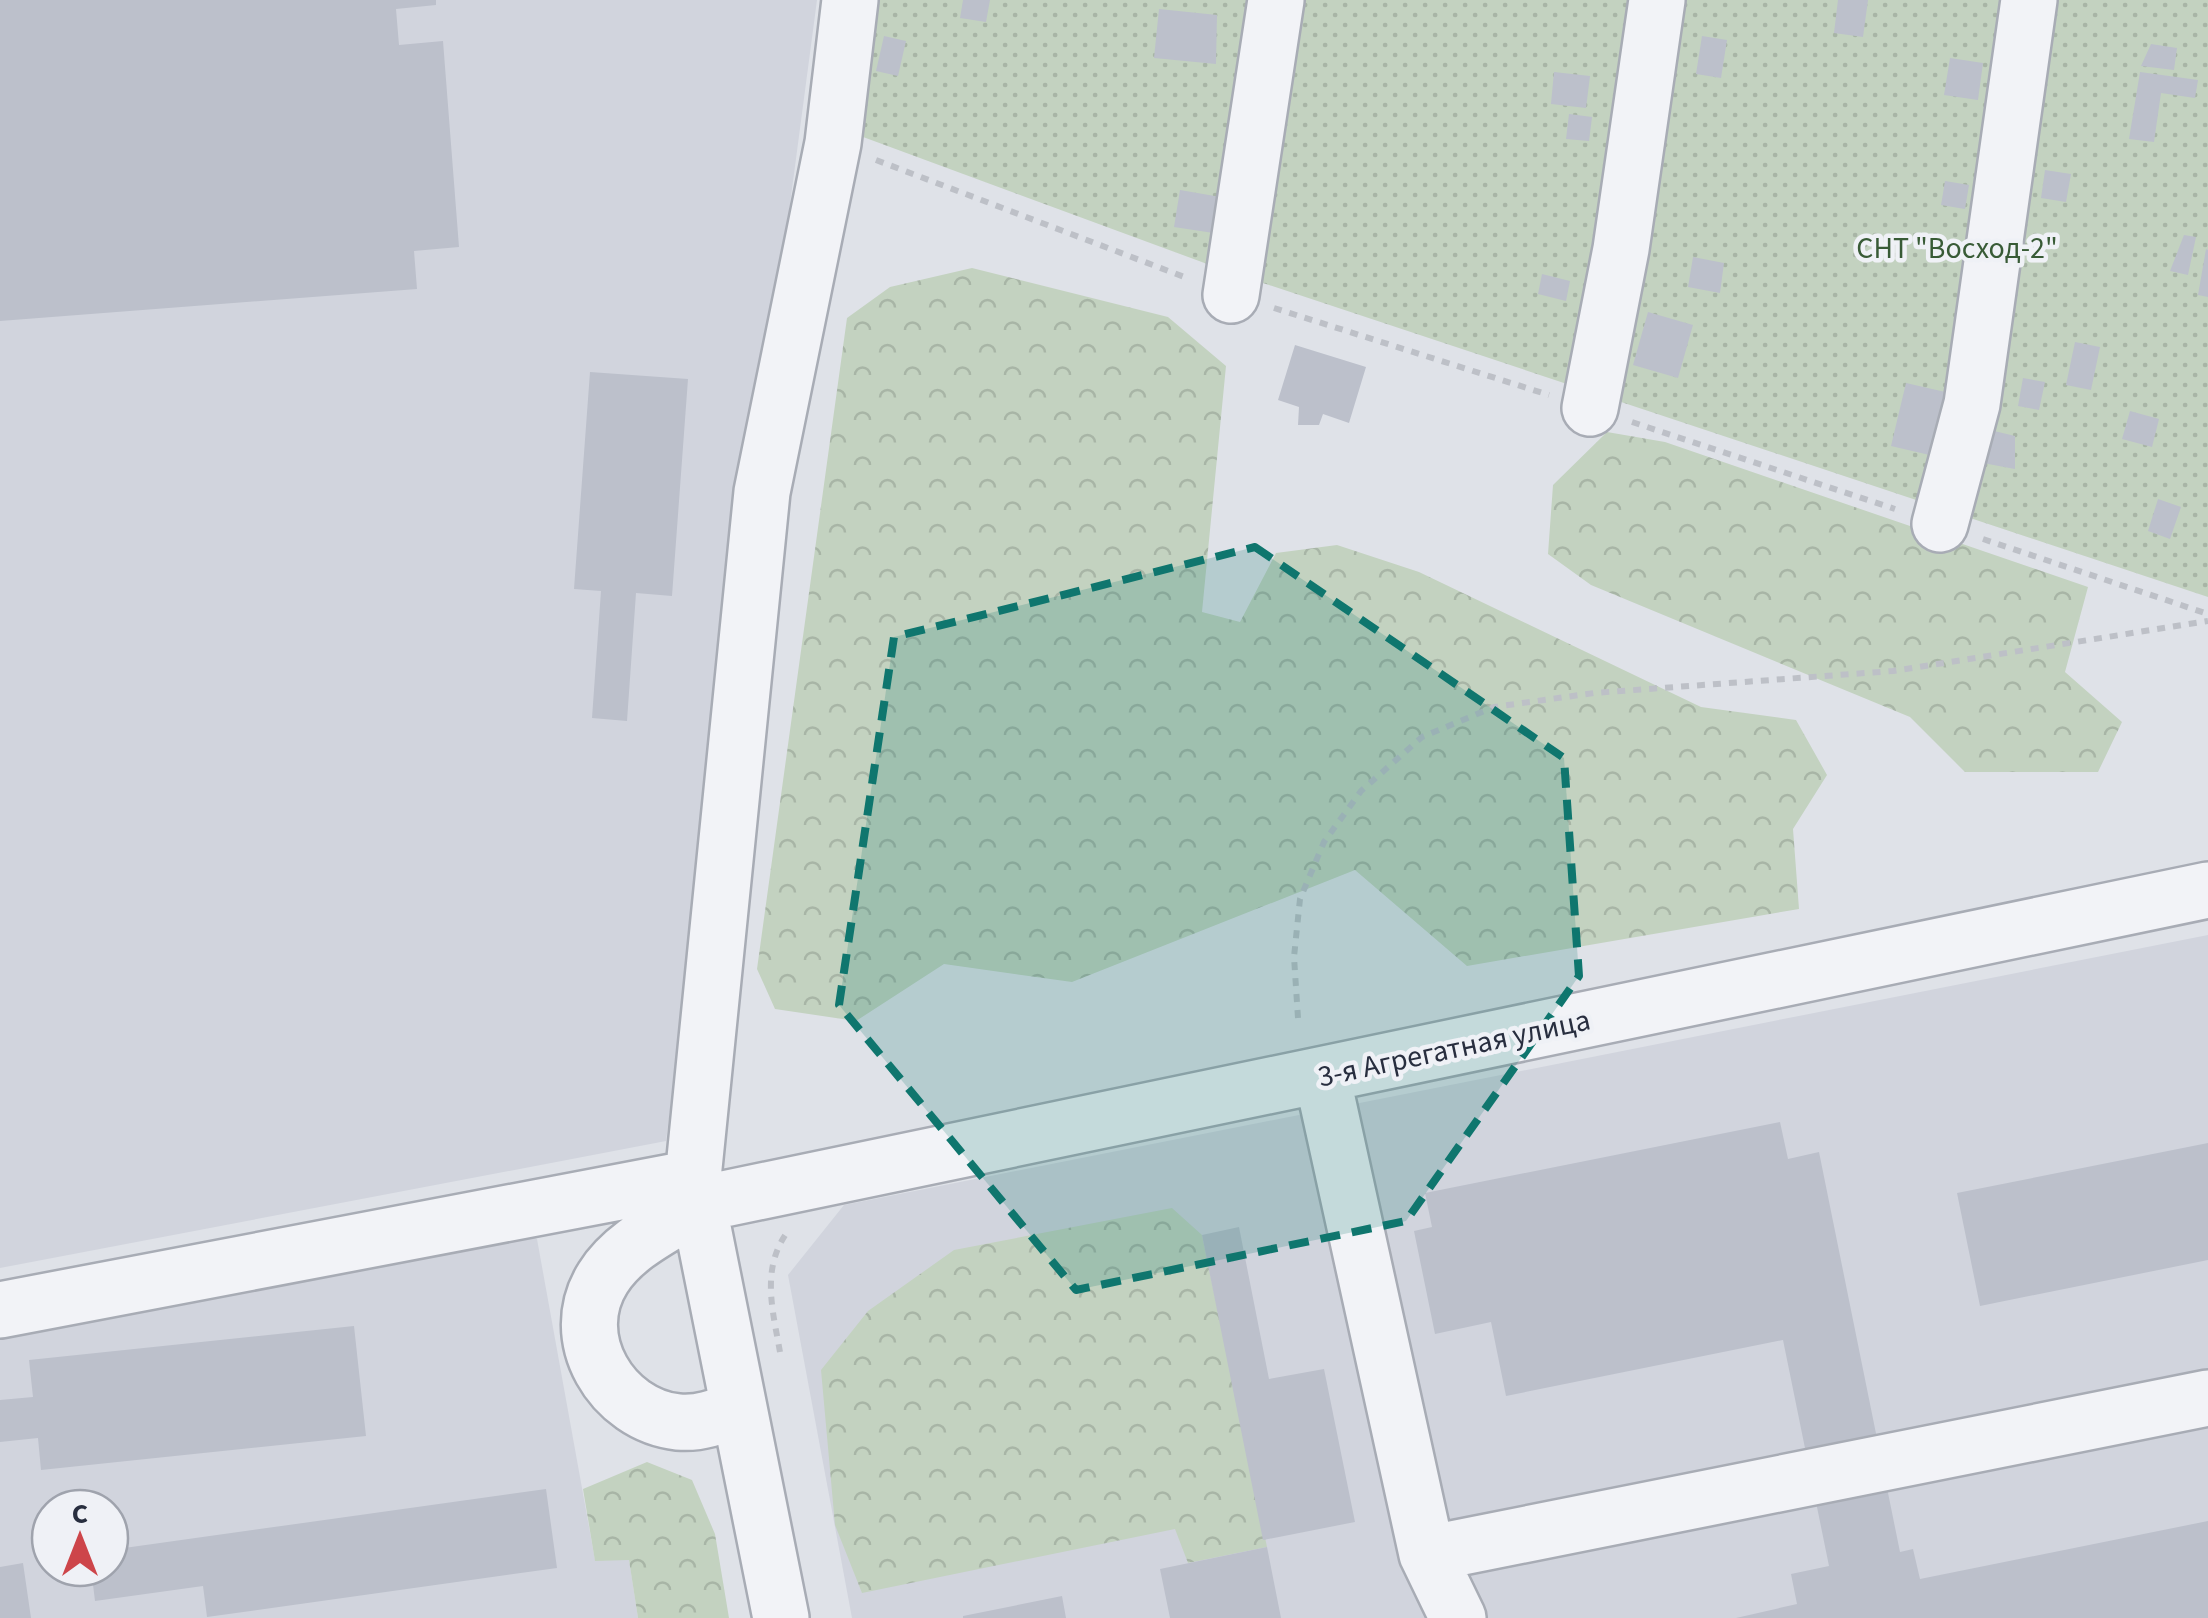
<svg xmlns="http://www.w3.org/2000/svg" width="2208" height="1618" viewBox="0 0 2208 1618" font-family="'Source Sans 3',sans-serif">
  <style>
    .built { fill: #d1d4dd; fill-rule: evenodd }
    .forest { fill: url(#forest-crowns) }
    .garden { fill: url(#garden-dots) }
    .building { fill: #bcc0cb }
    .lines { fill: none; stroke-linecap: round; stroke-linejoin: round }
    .minor-casing { stroke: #a8acb5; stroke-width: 60 }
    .path { stroke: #bdc0c7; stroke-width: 6; stroke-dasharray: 8 8; stroke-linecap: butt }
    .minor { stroke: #f2f3f7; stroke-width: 55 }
    .marked { fill: #0f766e; fill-opacity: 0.2; stroke: #0f766e; stroke-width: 8; stroke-dasharray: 20 12; stroke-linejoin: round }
    .labels { text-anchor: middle; stroke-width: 9; stroke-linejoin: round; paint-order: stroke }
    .park-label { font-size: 30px; fill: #385b36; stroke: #eff1f6 }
    .street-label { font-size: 30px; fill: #282e3f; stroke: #eff1f6 }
  </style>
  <defs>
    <pattern id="forest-crowns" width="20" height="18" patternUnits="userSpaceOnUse" patternTransform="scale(2.5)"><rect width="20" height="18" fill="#c3d2c0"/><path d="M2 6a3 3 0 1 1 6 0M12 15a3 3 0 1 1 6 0" fill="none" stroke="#a8b5a6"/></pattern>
    <pattern id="garden-dots" width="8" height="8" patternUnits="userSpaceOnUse" patternTransform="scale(2.5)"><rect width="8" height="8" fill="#c3d2c0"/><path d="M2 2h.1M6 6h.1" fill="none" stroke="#a8b5a6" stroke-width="1.8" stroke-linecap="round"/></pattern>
  </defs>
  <rect width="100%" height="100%" fill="#dfe2e8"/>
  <path class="built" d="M0 0H817L666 1141 0 1268Z
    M2208 935V1618H852L788 1275 844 1205Z
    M524 1233 537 1239 595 1560 629 1559 638 1618H0V1335ZM50 1508H110V1568H50Z"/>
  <path class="forest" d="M972 268 1168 317 1226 366 1202 612 1240 622 1276 553 1337 545 1419 572 1701 707 1796 720 1827 775 1793 829 1799 909 1467 966 1355 870 1072 982 944 964 856 1021 775 1009 757 969 847 318 890 287Z
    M1607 432 1665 442 2088 587 2065 672 2122 722 2098 772H1965L1910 717 1591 585 1548 554 1553 485Z
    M1172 1208 1202 1235 1267 1547 1188 1563 1175 1529 862 1593 835 1525 821 1370 868 1311 954 1250Z
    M647 1462 692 1480 715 1534 729 1618H638L629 1560 595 1561 583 1489Z"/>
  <path class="garden" d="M873 0H2208V597L1218 268 855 134Z"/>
  <path class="building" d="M0 0H436V5L396 9 399 45 443 41 459 247 414 251 417 289 0 321Z
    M963 0H990L986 22 960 18Z
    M1838 0H1868L1863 37 1834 33Z
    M1159 9 1217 15 1216 64 1154 58Z
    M884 36 906 41 898 76 876 71Z
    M1702 36 1727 40 1721 78 1696 74Z
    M2151 44 2177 48 2174 70 2141 66Z
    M1950 58 1983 63 1978 100 1944 95Z
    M1554 72 1590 76 1586 108 1551 104Z
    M2140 72 2198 80 2195 98 2161 93 2154 142 2129 139Z
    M1569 114 1592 117 1589 141 1566 139Z
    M2045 170 2071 174 2066 202 2041 198Z
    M1945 181 1969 185 1965 209 1941 205Z
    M1180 190 1226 198 1220 234 1174 227Z
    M2184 235 2196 237 2188 275 2170 271Z
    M2206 249 2208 250V297L2198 295Z
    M1693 257 1724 263 1720 293 1688 287Z
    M1542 274 1570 281 1566 301 1538 294Z
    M1648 312 1693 325 1678 378 1633 365Z
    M2075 342 2100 347 2091 390 2066 385Z
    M1295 345 1366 367 1349 423 1323 414 1319 425H1298L1299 407 1278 400Z
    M590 372 688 379 672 596 636 593 627 721 592 718 601 591 574 589Z
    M2023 378 2045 382 2039 410 2018 406Z
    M1906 383 1954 394 1938 457 1891 446Z
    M2130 411 2159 419 2152 447 2122 439Z
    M1990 430 2015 436V469L1983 463Z
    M2158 499 2181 507 2170 539 2148 531Z
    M1780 1122 1788 1159 1819 1152 1900 1552 1913 1549 1920 1579 2208 1521V1618H1736L1797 1604 1791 1574 1829 1566 1783 1340 1506 1396 1491 1322 1435 1334 1414 1231 1432 1227 1425 1193Z
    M2208 1143V1260L1980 1306 1957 1193Z
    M1239 1227 1269 1379 1324 1369 1355 1522 1263 1540 1202 1235Z
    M354 1326 366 1436 41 1470 38 1438 0 1442V1400L33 1397 29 1360Z
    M546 1489 557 1568 207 1617 203 1586 95 1601 91 1568H110V1550Z
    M1267 1547 1281 1618H1170L1160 1569Z
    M23 1563 31 1618H0V1567Z
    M1062 1596 1066 1618H963V1616Z"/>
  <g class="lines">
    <defs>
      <path id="minor" d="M1231 295 1276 0
        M1590 408 1621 249 1657 0
        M1940 524 1972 404 2029 0
        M1322 1076 1427 1554 1458 1618
        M0 1310 693 1178
        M737 1408C718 1417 700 1424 678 1422 612 1415 565 1338 603 1278 624 1244 667 1225 700 1204L2208 890
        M1427 1554 2208 1398
        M781 1618 693 1178 762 492 833 143 850 0"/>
    </defs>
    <use href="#minor" class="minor-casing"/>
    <path class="path" d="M876 160 1187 278
      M1274 308 1549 395
      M1632 422 1895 509
      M1983 539 2208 614
      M1298 1018 1294 957 1300 899 1324 842 1361 791 1422 737 1494 707 1594 693 1893 671 2208 621
      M780 1352C773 1312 761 1270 786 1234"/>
    <use href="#minor" class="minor"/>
  </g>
  <path class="marked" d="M1255 547 1564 758 1579 976 1406 1221 1076 1290 839 1005 894 637Z"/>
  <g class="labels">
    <g class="park-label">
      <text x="1957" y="258">СНТ "Восход-2"</text>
    </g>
    <g class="street-label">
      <text transform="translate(1454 1048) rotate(-12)" y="10">3-я Агрегатная улица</text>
    </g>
  </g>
  <g transform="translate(80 1538)"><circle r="48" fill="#eff1f6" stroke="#9fa3ad" stroke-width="2.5"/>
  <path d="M0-8L18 38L0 25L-18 38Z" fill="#cd454a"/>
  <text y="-15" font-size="28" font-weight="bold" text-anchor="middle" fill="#282e3f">С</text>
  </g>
</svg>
